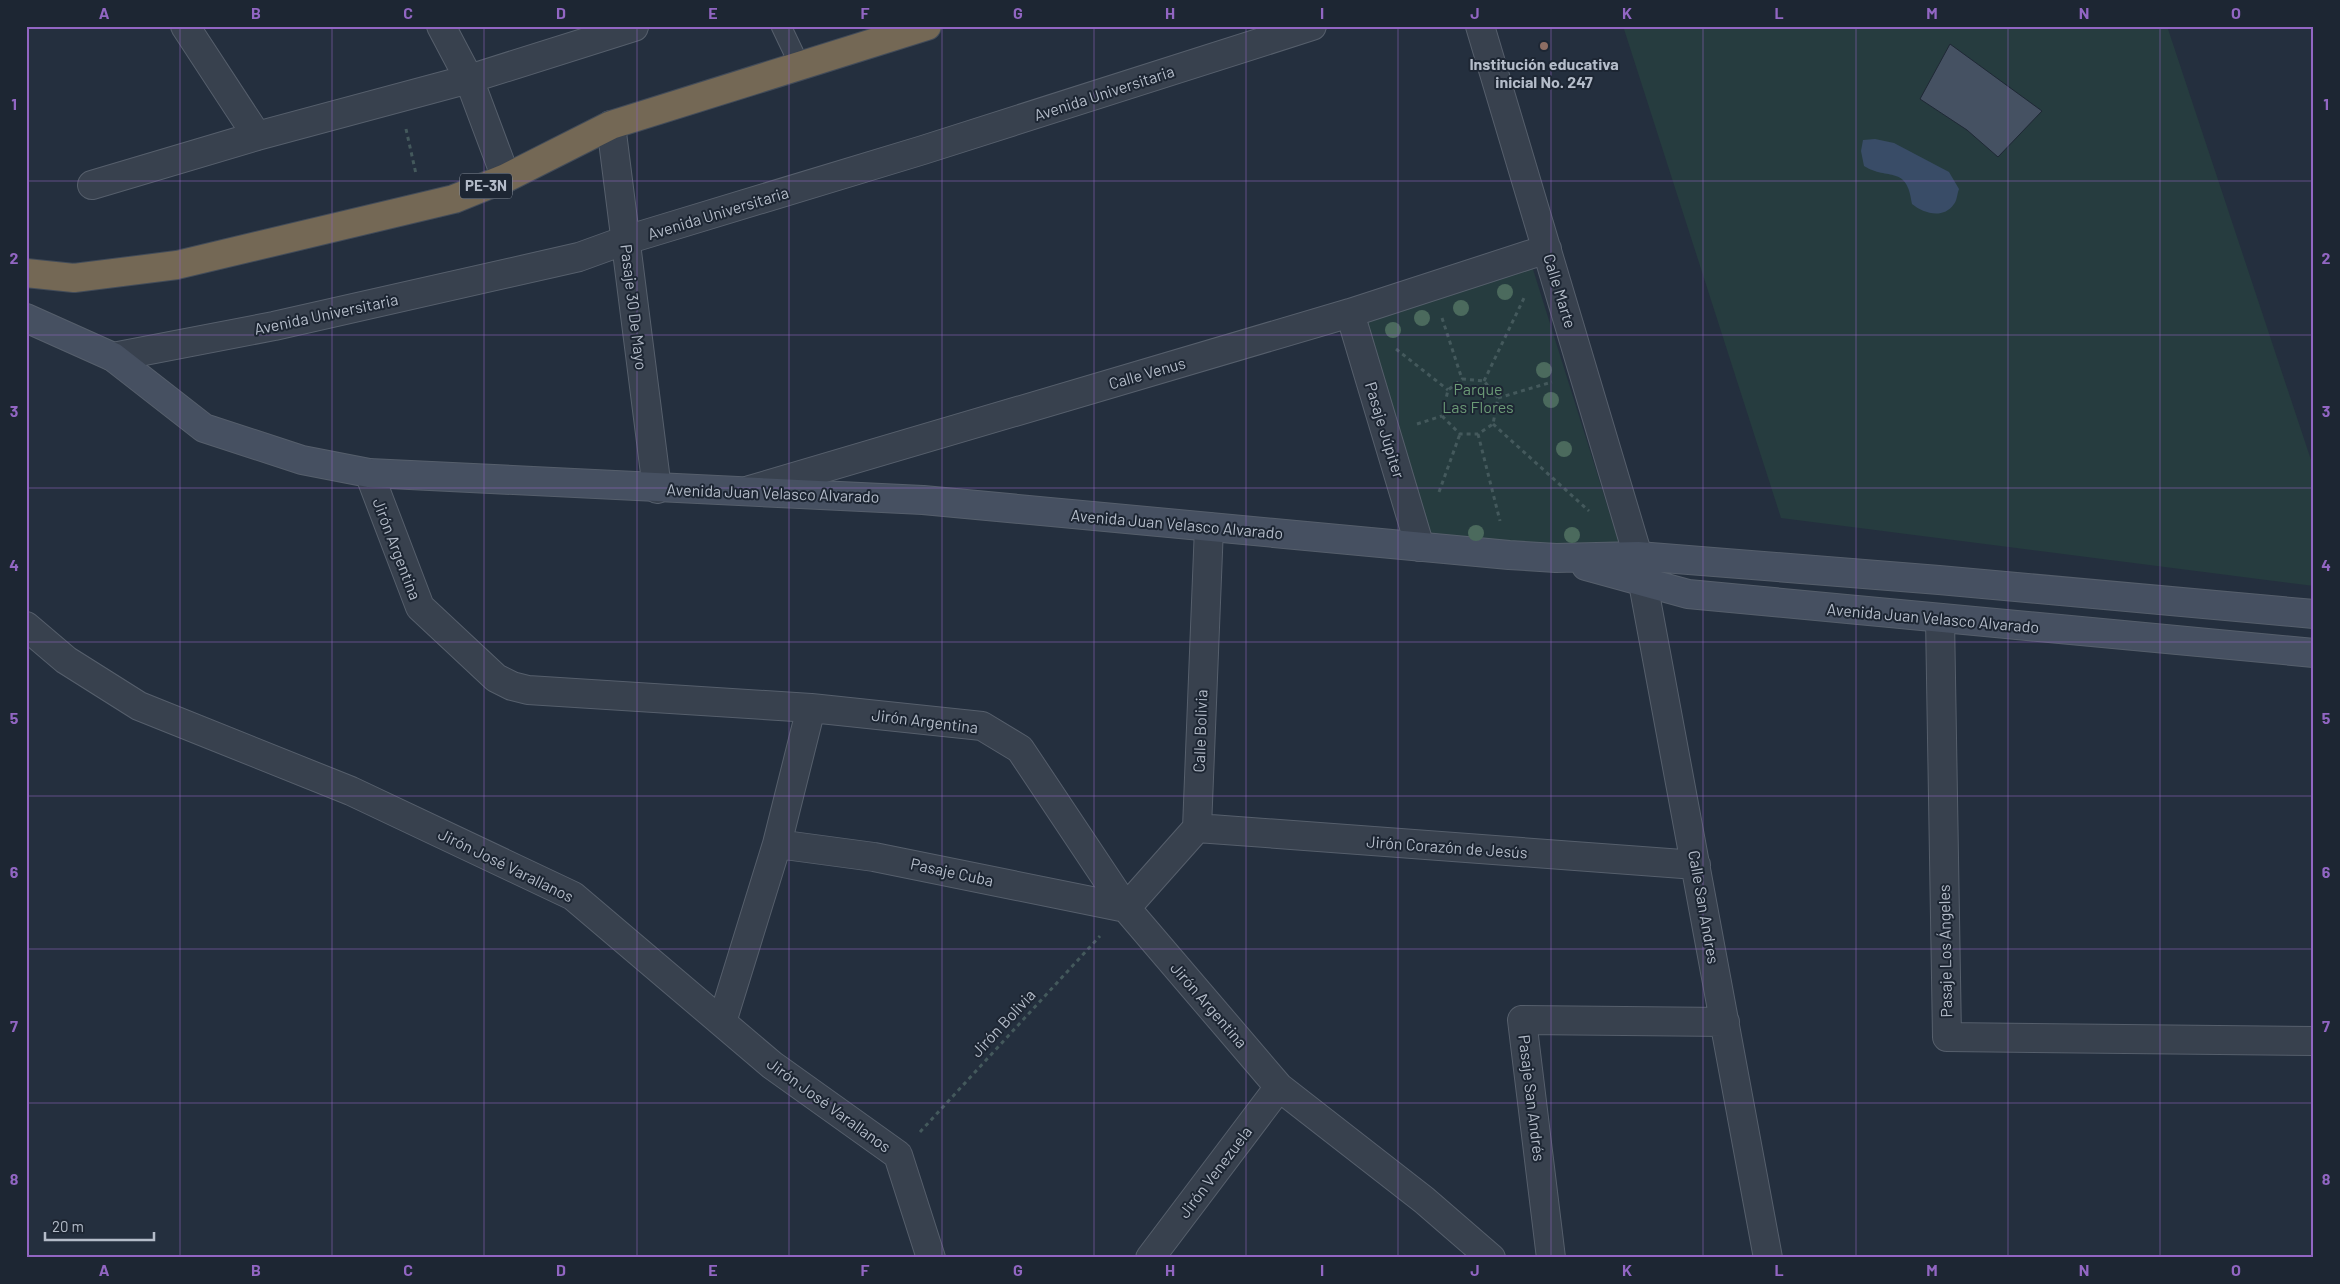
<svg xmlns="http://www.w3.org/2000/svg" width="2340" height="1284" viewBox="0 0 2340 1284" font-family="Barlow,sans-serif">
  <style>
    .green { fill: #263c3f }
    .water { fill: #394c67 }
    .building { fill: #455162; stroke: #1f2835 }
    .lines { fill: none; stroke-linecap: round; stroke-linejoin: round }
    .lane-casing { stroke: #565f6c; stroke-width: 21 }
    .street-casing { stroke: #565f6c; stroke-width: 30 }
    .secondary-casing { stroke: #565f6c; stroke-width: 30 }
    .highway-casing { stroke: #434c59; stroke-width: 30 }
    .path { stroke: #44595c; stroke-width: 3; stroke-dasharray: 4 4; stroke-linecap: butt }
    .lane { stroke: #38414e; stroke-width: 19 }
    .street { stroke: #38414e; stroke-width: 28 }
    .secondary { stroke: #465061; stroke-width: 28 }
    .highway { stroke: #746855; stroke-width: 28 }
    .tree { fill: #4b6a5d }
    .grid { fill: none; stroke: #9266c3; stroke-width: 1; stroke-opacity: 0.55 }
    .education-dot { fill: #8d6e63; stroke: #1d2633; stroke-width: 2 }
    .labels { text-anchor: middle; stroke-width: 4; stroke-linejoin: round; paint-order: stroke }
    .shield { fill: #1d2633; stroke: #878f9c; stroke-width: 1 }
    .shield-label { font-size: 15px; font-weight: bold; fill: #b4bcc9 }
    .poi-label { font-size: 16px; font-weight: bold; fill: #b4bcc9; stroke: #1d2633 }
    .street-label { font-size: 16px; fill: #b4bcc9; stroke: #1d2633 }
    .park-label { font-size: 16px; fill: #6b9a76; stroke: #1d2633 }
    .neatline { fill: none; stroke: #9266c3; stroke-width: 2 }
    .grid-label { font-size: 16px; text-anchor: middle; font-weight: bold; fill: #9266c3 }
  </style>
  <rect width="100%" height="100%" fill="#242f3e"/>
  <path class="green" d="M1623 26H2167L2314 469V586L1781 518Z
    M1531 263 1624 559 1426 532 1359 325Z"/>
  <path class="water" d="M1875 139 1894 143 1949 172 1959 189C1957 194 1957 201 1954 204 1943 220 1923 213 1912 204 1907 164 1888 181 1864 166L1861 151 1863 140Z"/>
  <path class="building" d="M1950 44 2042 111 1998 157 1967 130 1920 99Z"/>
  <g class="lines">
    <defs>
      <path id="lane" d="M781 26 800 66"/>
      <path id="street" d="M185 26 257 136
        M441 26 469 79 506 178
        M1480 26 1638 556 1768 1258
        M611 125 657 489
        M92 185 257 136 469 79 634 27
        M1350 313 1420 547
        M113 357 274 326 579 257 626 240 923 150 1312 26
        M369 473 420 607 496 678 512 686 528 690 811 708 982 726 1020 749 1126 908 1279 1087 1424 1200 1491 1258
        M750 490 1350 313 1547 249
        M1940 618 1947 1037 2314 1041
        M26 626 66 660 139 706 351 791 573 896 772 1065 898 1155 931 1258
        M1197 828 1696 865
        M777 844 874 857 1126 908 1197 828 1209 527
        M722 1022 777 844 811 708
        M1150 1258 1279 1087
        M1551 1258 1522 1020 1725 1022"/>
      <path id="secondary" d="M26 318 113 357 204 428 302 460 369 473 923 500 1509 555 1556 558 1638 556 1939 580 2314 614
        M1586 566 1688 594 2314 653"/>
      <path id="highway" d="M26 273 74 278 177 265 454 199 506 178 611 125 927 26"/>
    </defs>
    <use href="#lane" class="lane-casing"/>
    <use href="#street" class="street-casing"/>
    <use href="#secondary" class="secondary-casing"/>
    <use href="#highway" class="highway-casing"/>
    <path class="path" d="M406 129 416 174
      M1442 318 1462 379
      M1396 349 1448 390
      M1462 379 1484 381 1498 398 1493 424 1478 434H1460L1442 416 1448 390Z
      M1484 381 1525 296
      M1498 398 1552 382
      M1417 424 1442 416
      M1493 424 1589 511
      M1478 434 1500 521
      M1439 492 1460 434
      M920 1132 1100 936"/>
    <use href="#lane" class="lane"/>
    <use href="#street" class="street"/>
    <use href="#secondary" class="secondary"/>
    <use href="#highway" class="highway"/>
  </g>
  <g class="tree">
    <circle cx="1505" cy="292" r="8"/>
    <circle cx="1461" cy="308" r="8"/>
    <circle cx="1422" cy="318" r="8"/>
    <circle cx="1393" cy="330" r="8"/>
    <circle cx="1544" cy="370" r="8"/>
    <circle cx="1551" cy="400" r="8"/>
    <circle cx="1564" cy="449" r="8"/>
    <circle cx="1476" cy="533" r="8"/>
    <circle cx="1572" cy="535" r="8"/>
  </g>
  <path class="grid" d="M180 26V1258M332 26V1258M484 26V1258M637 26V1258M789 26V1258M942 26V1258M1094 26V1258M1246 26V1258M1398 26V1258M1551 26V1258M1703 26V1258M1856 26V1258M2008 26V1258M2160 26V1258M26 181H2314M26 335H2314M26 488H2314M26 642H2314M26 796H2314M26 949H2314M26 1103H2314"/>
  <circle class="education-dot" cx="1544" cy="46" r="5"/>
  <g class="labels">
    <rect class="shield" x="460" y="173.5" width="52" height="25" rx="4"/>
    <g class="shield-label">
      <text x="486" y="191">PE-3N</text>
    </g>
    <g class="poi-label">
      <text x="1544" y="70">Institución educativa<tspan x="1544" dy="18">inicial No. 247</tspan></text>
    </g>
    <g class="street-label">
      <text transform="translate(1104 93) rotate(-18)" y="6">Avenida Universitaria</text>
      <text transform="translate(718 213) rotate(-17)" y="6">Avenida Universitaria</text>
      <text transform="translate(1560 291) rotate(73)" y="6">Calle Marte</text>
      <text transform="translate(634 307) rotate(83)" y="6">Pasaje 30 De Mayo</text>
      <text transform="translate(326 314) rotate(-12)" y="6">Avenida Universitaria</text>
      <text transform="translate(1147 373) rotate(-16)" y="6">Calle Venus</text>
      <text transform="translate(1385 430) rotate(73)" y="6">Pasaje Júpiter</text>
      <text transform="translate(773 493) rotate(2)" y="6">Avenida Juan Velasco Alvarado</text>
      <text transform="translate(1177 524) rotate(5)" y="6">Avenida Juan Velasco Alvarado</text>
      <text transform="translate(397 549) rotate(69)" y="6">Jirón Argentina</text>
      <text transform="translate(1933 618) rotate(5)" y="6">Avenida Juan Velasco Alvarado</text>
      <text transform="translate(925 721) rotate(7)" y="6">Jirón Argentina</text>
      <text transform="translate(1200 731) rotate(-88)" y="6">Calle Bolivia</text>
      <text transform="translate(1447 847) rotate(4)" y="6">Jirón Corazón de Jesús</text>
      <text transform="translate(506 865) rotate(26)" y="6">Jirón José Varallanos</text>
      <text transform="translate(952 872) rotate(12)" y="6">Pasaje Cuba</text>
      <text transform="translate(1704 907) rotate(80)" y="6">Calle San Andres</text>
      <text transform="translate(1945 951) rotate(-91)" y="6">Pasaje Los Ángeles</text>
      <text transform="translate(1209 1005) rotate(49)" y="6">Jirón Argentina</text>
      <text transform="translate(1003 1023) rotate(-47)" y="6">Jirón Bolivia</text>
      <text transform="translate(1532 1098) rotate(83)" y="6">Pasaje San Andrés</text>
      <text transform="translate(829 1105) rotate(36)" y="6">Jirón José Varallanos</text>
      <text transform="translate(1215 1172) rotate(-53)" y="6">Jirón Venezuela</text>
    </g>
    <g class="park-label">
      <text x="1478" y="395">Parque<tspan x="1478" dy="18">Las Flores</tspan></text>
    </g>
  </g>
  <rect width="2340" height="1284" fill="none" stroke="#1d2633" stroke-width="55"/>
  <path d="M45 1232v8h109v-8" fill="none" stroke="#b4bcc9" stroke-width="2.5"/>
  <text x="52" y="1232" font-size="15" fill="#b4bcc9" stroke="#1d2633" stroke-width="4" paint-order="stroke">20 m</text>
  <rect x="28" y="28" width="2284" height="1228" class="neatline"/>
  <g class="grid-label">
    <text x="104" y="19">A</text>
    <text x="256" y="19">B</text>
    <text x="408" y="19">C</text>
    <text x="561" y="19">D</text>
    <text x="713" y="19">E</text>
    <text x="865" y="19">F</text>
    <text x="1018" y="19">G</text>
    <text x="1170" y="19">H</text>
    <text x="1322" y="19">I</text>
    <text x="1475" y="19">J</text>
    <text x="1627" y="19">K</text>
    <text x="1779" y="19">L</text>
    <text x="1932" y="19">M</text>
    <text x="2084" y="19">N</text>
    <text x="2236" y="19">O</text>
    <text x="14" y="110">1</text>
    <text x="2326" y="110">1</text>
    <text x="14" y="264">2</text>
    <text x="2326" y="264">2</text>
    <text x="14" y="417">3</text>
    <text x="2326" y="417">3</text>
    <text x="14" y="571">4</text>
    <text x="2326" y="571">4</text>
    <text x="14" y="724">5</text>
    <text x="2326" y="724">5</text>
    <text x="14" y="878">6</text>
    <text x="2326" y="878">6</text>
    <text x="14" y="1032">7</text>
    <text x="2326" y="1032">7</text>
    <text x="14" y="1185">8</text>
    <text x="2326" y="1185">8</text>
    <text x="104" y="1276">A</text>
    <text x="256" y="1276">B</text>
    <text x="408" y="1276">C</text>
    <text x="561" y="1276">D</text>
    <text x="713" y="1276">E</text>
    <text x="865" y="1276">F</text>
    <text x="1018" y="1276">G</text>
    <text x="1170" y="1276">H</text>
    <text x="1322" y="1276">I</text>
    <text x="1475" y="1276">J</text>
    <text x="1627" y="1276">K</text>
    <text x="1779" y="1276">L</text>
    <text x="1932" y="1276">M</text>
    <text x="2084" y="1276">N</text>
    <text x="2236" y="1276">O</text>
  </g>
</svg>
